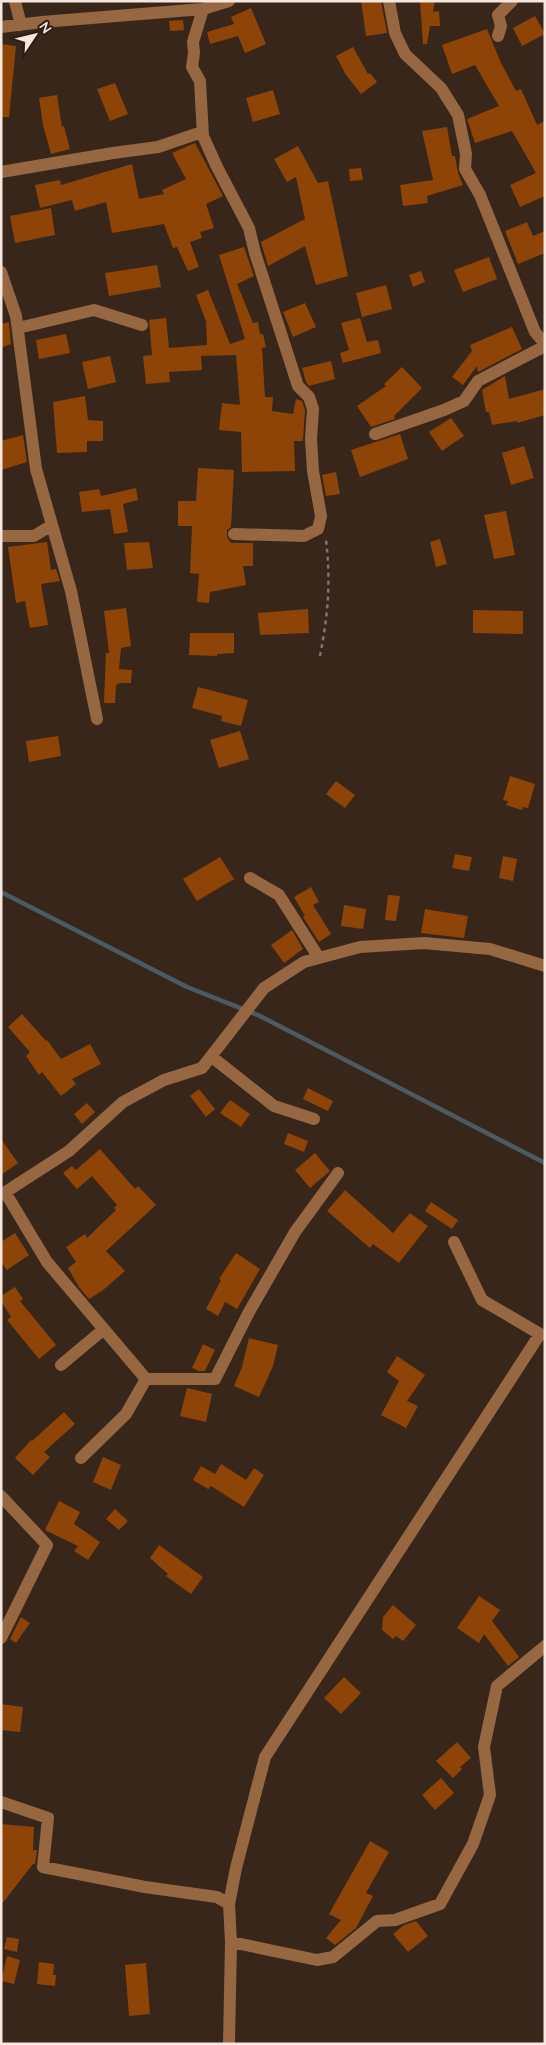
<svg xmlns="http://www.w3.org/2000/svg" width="546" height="2045" viewBox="0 0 546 2045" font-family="Quicksand,sans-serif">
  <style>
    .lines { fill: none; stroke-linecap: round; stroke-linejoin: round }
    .stream { stroke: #4a5b62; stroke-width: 4.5 }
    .building { fill: #8e4307 }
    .path { stroke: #847369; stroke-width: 2.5; stroke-dasharray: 4 4; stroke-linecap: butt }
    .minor { stroke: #976742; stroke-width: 12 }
  </style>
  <rect width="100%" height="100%" fill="#39261a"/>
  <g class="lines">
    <path class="stream" d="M1 892 187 987 258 1015 545 1163"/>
  </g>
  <path class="building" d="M361 1H381L387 33 366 36Z
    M420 1H435L433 12 439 11 440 26H430L427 44H423Z
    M251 8 266 44 245 53 238 36 210 44 207 32 234 24 231 17Z
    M535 16 545 34 522 46 513 28Z
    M183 20 184 30 170 31 169 21Z
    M487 29 501 63 516 91 521 89 537 125 545 121V196L520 207 510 185 536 173 512 131 475 143 467 119 499 106 475 65 452 74 442 45Z
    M1 44 16 46 9 117H1Z
    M353 47 368 74 370 73 377 82 361 94 346 75 336 56Z
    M115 83 128 114 110 121 97 89Z
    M273 90 280 114 253 122 246 98Z
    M57 95 62 127 64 126 70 149 51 154 43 125 39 98Z
    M447 127 452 156H455L458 173 463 185 427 196 428 203 403 206 400 185 433 180 422 131Z
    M195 143 223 196 206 204 214 228 200 232 202 238 190 242 199 267 188 271 177 247 173 248 164 224 112 233 106 202 75 211 72 200 40 208 35 185 60 180 61 185 132 164 139 199 164 194 162 190 186 179 172 153Z
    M298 146 318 183 328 181 348 276 316 285 305 246 268 266 261 242 305 219 296 177 287 182 274 159Z
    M361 168 363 180 350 181 349 169Z
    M51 208 55 235 15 243 10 216Z
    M527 222 533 236 545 231V253L518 264 505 231Z
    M244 247 254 276 237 284 253 323 258 322 260 334H263L266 347 262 348 265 397H273L272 411 293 414 296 399 302 401 305 410 303 441H294L295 471 242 472 241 432 219 430 222 403 240 405 236 355 201 356 202 370 169 372 170 382 146 384 143 356 152 355 149 320 166 318 169 348 207 345 206 321 196 295 208 290 230 344 245 339 219 255Z
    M489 257 497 279 463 292 454 270Z
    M157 265 161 287 109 296 105 273Z
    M421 271 425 282 413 287 409 275Z
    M386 285 392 309 362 317 356 293Z
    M305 303 316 327 293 337 283 312Z
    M360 318 367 342 378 340 381 353 343 363 340 353 349 350 341 323Z
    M9 322 11 344 1 348V324Z
    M512 327 522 349 478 372 477 366 463 385 452 377 472 351 470 345Z
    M66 334 70 353 39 359 36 340Z
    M110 356 116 382 88 389 82 362Z
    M331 361 335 379 309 386 306 382 302 368Z
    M402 367 422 388 394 416 395 419 371 427 357 406 386 386 384 384Z
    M505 376 509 399 545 389V415L517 423V421L492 425 489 412H486L482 390Z
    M85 396 88 420 103 421V441H87V452L57 453 53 402Z
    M451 418 464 436 442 451 429 432Z
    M400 434 408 459 360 477 351 450Z
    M23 435 27 462 1 470V441Z
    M524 446 534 478 511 485 502 453Z
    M198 468 234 470 231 527 227 530V537L231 543H253V566H243L246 585 210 592 209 603 197 602 199 574 190 573 192 526H178V501H196Z
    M336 472 340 494 326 496 322 475Z
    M136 488 138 500 123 504 128 532 114 534 110 509 82 512 79 492 99 489 101 496Z
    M506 511 515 555 494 559 484 515Z
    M440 539 447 564 436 567 430 542Z
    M47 542 51 570 56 569 60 581 41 584 48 625 30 628 25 601 16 603 8 547Z
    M149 542 153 568 127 570 124 543Z
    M126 608 131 646 121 648 119 669 132 670 131 683H120L116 685 115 703H104L106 653H109L104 611Z
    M308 609 309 633 260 635 258 613Z
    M473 610 523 611V634L473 633Z
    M190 633H234V653L217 654V656L189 655Z
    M198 687 248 700 241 726 221 721 222 716 192 708Z
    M240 731 249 759 219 768 210 740Z
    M58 736 61 756 29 762 26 741Z
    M510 776 535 784 528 808 523 807 522 810 506 805 508 801 503 800Z
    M336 781 355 795 345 808 326 794Z
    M455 854 472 857 469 871 452 868Z
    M503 856 517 859 513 881 499 878Z
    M220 857 234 879 197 901 183 879Z
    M311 887 319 902 313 905 331 934 319 942 303 917 305 916 294 897Z
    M388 895 400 896 396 921 385 920Z
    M344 905 366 909 363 929 341 926Z
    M425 909 468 916 464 938 421 933Z
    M292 930 303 949 284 963 271 945Z
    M22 1014 46 1041 47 1040 61 1059 90 1044 101 1064 72 1079 76 1084 61 1096 42 1072 39 1075 26 1056 30 1052 8 1027Z
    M308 1088 333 1101 328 1111 303 1099Z
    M199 1089 215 1109 206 1117 190 1096Z
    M230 1100 250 1114 241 1127 220 1113Z
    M87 1103 95 1112 82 1124 74 1114Z
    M288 1133 308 1141 304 1152 284 1144Z
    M1 1139 18 1163 1 1175Z
    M100 1149 135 1189 138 1186 156 1205 106 1251 125 1271 102 1291 89 1299 79 1287 68 1268 76 1262 66 1247 85 1234 87 1238 116 1210 114 1208 117 1205 92 1176 77 1189 63 1173 72 1166 76 1170Z
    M315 1153 330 1171 310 1188 295 1170Z
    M345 1190 393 1233 410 1213 428 1226 399 1263 373 1244 370 1248 327 1211Z
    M431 1202 458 1220 452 1229 425 1211Z
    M15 1233 29 1255 7 1270 1 1262V1242Z
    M236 1253 260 1269 237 1309 225 1302 218 1316 206 1309 221 1280 219 1279Z
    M15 1287 23 1299 20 1301 56 1345 39 1359 7 1320 11 1317 1 1301V1296Z
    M249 1338 278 1345 273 1366 259 1397 234 1386 242 1367Z
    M203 1344 215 1350 205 1371H199L192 1368Z
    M397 1356 425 1375 407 1401 418 1406 406 1428 381 1415 399 1381 387 1372Z
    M187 1388 212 1394 206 1422 180 1416Z
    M64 1412 75 1424 44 1452 50 1457 33 1475 15 1458 31 1440 32 1441Z
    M103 1457 121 1465 111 1490 93 1482Z
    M221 1464 246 1480 254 1468 264 1475 244 1507 211 1486 208 1489 193 1480 201 1466 215 1474Z
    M59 1501 80 1512 74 1524 100 1542 88 1560 74 1551 78 1546 45 1530Z
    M115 1509 128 1521 119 1530 106 1519Z
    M159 1545 203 1577 191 1594 166 1576 168 1574 150 1558Z
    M479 1596 500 1610 492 1621 519 1657 508 1666 484 1634 479 1643 457 1628Z
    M393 1605 416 1625 403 1641 396 1636 393 1639 382 1630 383 1617Z
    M21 1617 30 1623 16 1643 10 1639Z
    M344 1677 361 1693 341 1714 324 1698Z
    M1 1704 23 1707 20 1732 1 1730Z
    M457 1742 471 1758 460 1767 462 1769 453 1778 436 1761Z
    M441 1778 454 1793 435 1810 422 1795Z
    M1 1824 34 1827 33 1850H37L35 1864H33L1 1905Z
    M370 1841 389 1852 366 1893 373 1896 356 1928 335 1945 326 1938 341 1920 329 1914Z
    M416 1921 428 1936 408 1952 393 1934 404 1925Z
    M7 1937 19 1939 17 1952 4 1949Z
    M7 1956 20 1960 14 1984 1 1981Z
    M39 1962 54 1964 53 1975H56L55 1986 37 1984Z
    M146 1963 150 2014 129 2016 125 1965Z"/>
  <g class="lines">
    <path class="path" d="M320 656C328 614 331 583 326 540"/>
    <path class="minor" d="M15 1 21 25
      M229 1 203 9 193 42 194 53 192 67 200 81 203 136 217 167 249 228 255 253 298 386 309 397 313 409 311 439 313 471 321 516 318 529 304 536 234 534
      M389 1 395 33 405 54 441 88 458 115 466 154 465 169 480 195 535 332 545 344
      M1 27 42 22 203 9
      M498 36 501 26 498 15 512 1
      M1 172 113 153 158 147 202 132
      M1 272 16 316 36 469 71 591 97 719
      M18 328 94 310 142 325
      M375 434 444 410 464 401 478 381 545 346
      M1 536H34L52 525
      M250 878 279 895 319 958
      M212 1057 274 1106 314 1119
      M5 1192 47 1262 146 1379H215L249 1312 295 1232 338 1173
      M1 1195 69 1151 123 1102 164 1080 202 1068 264 988 304 962 360 947 424 943 490 949 545 966
      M61 1365 104 1329
      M81 1458 126 1414 146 1379
      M1 1496 47 1545 1 1638
      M1 1802 48 1818 43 1867 145 1887 217 1897 229 1904
      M231 1942 317 1960 333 1957 377 1921 395 1920 440 1904 473 1844 490 1795 484 1747 497 1686 545 1646
      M229 2044 231 1942 229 1904 236 1868 265 1757 540 1334 482 1300 454 1242"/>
  </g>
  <rect width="546" height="2045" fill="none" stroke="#f5e7df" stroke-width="5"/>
  <g transform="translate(35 35) rotate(55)" stroke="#2f1c11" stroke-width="4" paint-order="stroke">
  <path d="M0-4L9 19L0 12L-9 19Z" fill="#f5e7df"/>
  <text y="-8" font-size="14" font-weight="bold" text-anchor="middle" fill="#f5e7df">N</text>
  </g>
</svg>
